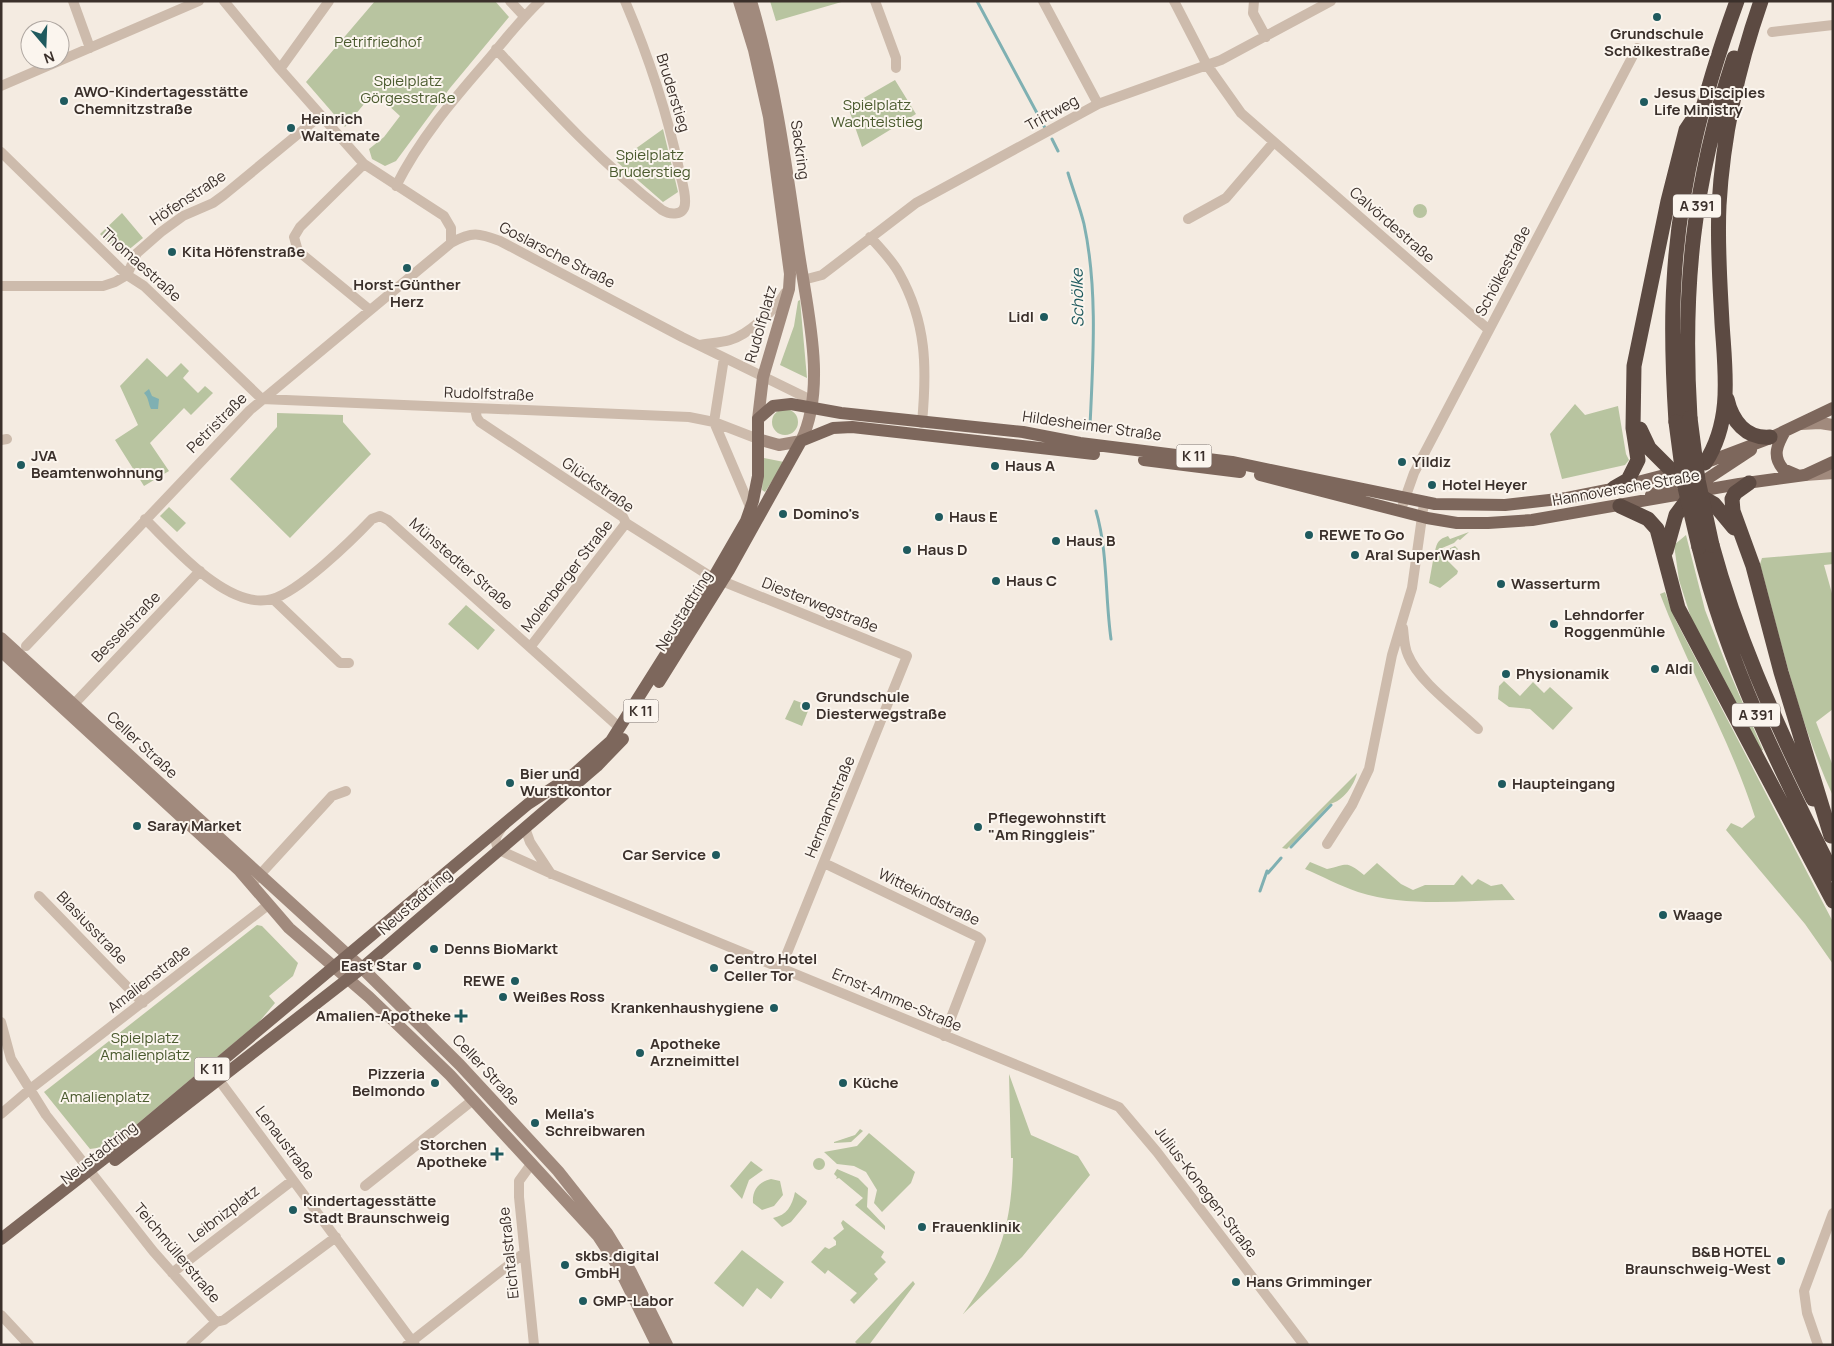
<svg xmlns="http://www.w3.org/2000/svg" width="1834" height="1346" viewBox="0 0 1834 1346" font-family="Manrope,sans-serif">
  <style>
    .green { fill: #b8c4a0 }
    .water { fill: #7fb0b2 }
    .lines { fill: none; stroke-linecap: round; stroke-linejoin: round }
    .stream { stroke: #7fb0b2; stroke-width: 3 }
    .street { stroke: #cdbbac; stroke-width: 10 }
    .secondary { stroke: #a18a7d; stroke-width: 12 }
    .primary { stroke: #7d675c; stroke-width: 12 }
    .highway { stroke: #5c4a42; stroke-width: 15 }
    .highway-bridge { stroke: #5c4a42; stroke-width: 15 }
    .poi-dot { fill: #1f5a5e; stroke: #fbf5ee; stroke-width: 2 }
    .labels { text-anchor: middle; stroke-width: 4; stroke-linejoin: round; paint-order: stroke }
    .shield { fill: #fbf5ee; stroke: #756b66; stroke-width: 1 }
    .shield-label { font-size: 14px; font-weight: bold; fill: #3b302b }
    .poi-label { font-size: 15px; font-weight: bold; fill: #3b302b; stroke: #fbf5ee; text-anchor: start }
    .park-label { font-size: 15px; fill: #4a5a2e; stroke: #fbf5ee }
    .street-label { font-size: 15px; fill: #3b302b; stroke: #fbf5ee }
    .water-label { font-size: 16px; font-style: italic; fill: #1f5a5e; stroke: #fbf5ee }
  </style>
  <rect width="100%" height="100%" fill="#f4ebe1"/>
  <path class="green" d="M375 1H495L509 17 450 88 396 161 385 166 372 159 369 149 384 137 400 116 374 92 345 127 306 82Z
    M770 1H845L776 21Z
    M895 80 916 114 862 147 848 107Z
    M663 129 678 192 663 202 617 162Z
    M1413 211a7 7 0 1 1 14 0a7 7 0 1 1-14 0Z
    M122 213 143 238 121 256 100 234Z
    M800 300 807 378 780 365 794 326 798 301Z
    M147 358 167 377 181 363 189 371 183 378 198 393 205 386 213 393 191 415 184 408 150 443 169 471 144 486 115 440 138 425 120 386Z
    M1575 404 1585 415 1618 406 1626 454 1629 460 1625 465 1562 479 1550 434Z
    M772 422a13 13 0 1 1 26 0a13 13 0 1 1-26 0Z
    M277 413 343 415V422L371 454 290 538 230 479 277 427Z
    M764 458 784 462 765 492 762 490Z
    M169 507 186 523 177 532 160 516Z
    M1469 532 1460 540 1458 539 1454 543 1435 551C1437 542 1439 539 1448 536L1450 539Z
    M1686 535 1705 610 1726 664 1763 750 1759 751 1692 621 1679 580 1674 545Z
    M1455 546 1458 549 1447 560 1458 571 1457 574 1440 588 1429 583 1434 555Z
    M1833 552V564L1824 565 1833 597V709L1816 722 1833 766V796C1799 723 1781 641 1760 564L1762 558Z
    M1665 592 1676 621 1833 922V964L1805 924 1726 830 1731 823 1742 828 1755 817C1730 739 1689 670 1660 594Z
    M466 605 495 630 478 650 448 624Z
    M1504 681 1520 696 1533 682 1544 693 1550 687 1573 708 1553 730 1530 709 1509 707 1498 699 1499 686Z
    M794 700 810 706 802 726 785 719Z
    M1357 773C1354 786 1343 801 1330 804L1287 849 1282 848Z
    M1310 862 1327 869C1348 865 1345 860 1364 875L1377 863 1401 884 1413 890 1425 885H1454L1462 875 1472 885 1478 879 1491 886 1502 884 1515 900C1462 900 1409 908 1358 892 1340 886 1322 876 1305 869Z
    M257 925 262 926 298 963 293 976 269 996 275 1003 259 1022 111 1146 90 1149 44 1092Z
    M1009 1074 1031 1135 1078 1156 1090 1175 1022 1257 963 1314C1001 1260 1012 1224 1013 1158H1011Z
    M860 1129 863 1131 851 1142 834 1143V1142L855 1135Z
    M869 1133 915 1172 911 1183 882 1212 874 1203 877 1190 866 1172 854 1166 837 1164 824 1152 857 1146Z
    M813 1164a6 6 0 1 1 12 0a6 6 0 1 1-12 0Z
    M751 1161 763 1170 749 1180 742 1199 730 1186Z
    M837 1169 858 1178 868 1188 867 1207 885 1226V1230L855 1205 863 1198 839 1178 836 1179 837 1177 834 1174Z
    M771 1179 780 1181 783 1195 774 1206 762 1210 753 1203C752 1190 759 1182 771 1179Z
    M795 1192 807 1201 806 1204 791 1222 782 1227 773 1218C787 1215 792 1206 795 1192Z
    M843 1220 884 1252 881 1257 886 1262 874 1274 878 1279 854 1304 850 1300 857 1293 828 1270 825 1274 811 1262 825 1247 829 1249 836 1245V1241L833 1238 844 1229 841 1223Z
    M742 1250 784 1282 771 1299 757 1288 743 1307 714 1283Z
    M913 1281 915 1284 869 1345H858L855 1342Z"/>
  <path class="water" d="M149 389 152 396 159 399 158 409H151C148 403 149 398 144 393Z"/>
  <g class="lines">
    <path class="stream" d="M977 1 1045 128
      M1052 139 1058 151
      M1068 173C1073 190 1080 207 1084 224 1098 289 1093 360 1090 426
      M1096 511C1108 552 1105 597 1111 639
      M1291 847 1331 805
      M1268 873 1281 858
      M1260 891 1267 871"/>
    <path class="street" d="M73 1 90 48
      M224 1 280 69 364 164 444 216 451 228V243
      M510 1 524 16
      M875 1 896 58V68
      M1043 1 1098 104
      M1174 1 1207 65 1241 113 1489 330
      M1254 1 1253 13 1266 37
      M1772 32 1833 25
      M496 49C549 106 601 163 662 210 670 215 685 216 685 203 686 192 681 179 679 169 667 112 648 55 625 1
      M280 69 329 1
      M1 86 199 1
      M1 152 127 275 144 286 262 399
      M364 164 300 227 294 237 298 251 370 310
      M396 186C419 140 452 101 486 62 504 41 520 20 540 1
      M1188 219 1226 198 1274 142
      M870 237C880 248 892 260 899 273 927 323 927 368 922 423
      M127 275 137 253 161 232 183 216 213 203 224 195 320 116
      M803 280 822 275 916 203 1098 104 1221 60 1331 1
      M1 286H103L115 282 127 275
      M699 345C709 343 720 343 730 340 748 335 776 309 785 293
      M724 358 714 422 751 509
      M262 399 689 417 714 422 758 439
      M475 409 477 418 480 422 623 517 626 523 713 578
      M1 440 7 439
      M1403 504 1414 473 1637 48
      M145 519C174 547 228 611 272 599 299 592 352 540 372 519L380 516 388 520 620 728
      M722 581 907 656 781 968
      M273 599 340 663H349
      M1403 628C1404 636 1404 647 1408 655 1419 682 1456 708 1478 729
      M26 646 250 410 451 243C472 231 479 233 500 241L682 337 807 398 812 408
      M531 646 626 523
      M74 704 200 571
      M525 828 530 842 551 874
      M501 829C495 837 494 841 499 850L552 874 1119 1107 1157 1152 1304 1345
      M1327 844 1352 805 1369 769 1392 655 1412 588 1424 503
      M824 863 978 937 981 940 944 1036
      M255 880 332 796 346 791
      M39 896 143 1003
      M1 1022 11 1059 46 1115 153 1251 216 1322
      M219 1080 415 1345
      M1 1114 29 1090 268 905
      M532 1163 519 1181V1197L534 1345
      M365 1186 473 1100
      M172 1273 293 1180
      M1 1315 29 1345
      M191 1345 216 1322 224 1320 336 1237
      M407 1345 524 1253
      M1818 1345 1807 1313 1804 1291 1833 1213"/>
    <path class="secondary" d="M739 1 754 50 769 117 790 274 789 289 763 377 758 419
      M751 1C775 82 786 164 798 247 806 305 828 386 801 441L779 445 758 439
      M1801 424 1820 423 1833 425
      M1805 475 1833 473
      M1 638 362 968 460 1065 558 1171 607 1233 631 1272 667 1345
      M1 651 239 870 289 928 369 997 450 1075 598 1236 619 1268 657 1345"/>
    <path class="primary" d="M1785 431C1777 445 1772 456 1783 469L1797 475
      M1144 460 1240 472
      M1702 464 1768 439 1833 408
      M1260 475 1427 518 1457 523H1488L1532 520 1739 484 1805 475 1833 462
      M1694 491 1707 479 1751 450
      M1651 495 1691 475
      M659 682 729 570 801 441 833 428 852 427 1094 454
      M115 1160 362 968 597 766 623 739
      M1 1239 119 1147 528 804 574 774 611 741 705 592 746 521 753 501 758 476V419L773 406 791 404 841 413 1023 432 1080 443 1232 462 1435 504 1505 505 1567 498 1607 490 1680 471"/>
    <path class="highway" d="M1727 399C1732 421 1746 439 1770 437
      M1690 418C1682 288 1693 183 1734 58
      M1676 422C1673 375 1671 329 1674 282 1679 185 1704 92 1737 1
      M1640 429 1649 448 1674 473
      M1705 463C1733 420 1725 371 1722 323 1720 283 1717 244 1719 205 1723 135 1738 67 1761 1
      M1749 483 1735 493 1732 499 1733 511 1753 566 1781 672 1831 836
      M1614 488 1628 480 1638 460 1633 428 1634 366 1668 201 1686 130 1694 118
      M1620 506 1648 519 1657 529 1678 608 1833 901
      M1712 545C1736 634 1773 717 1813 799
      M1699 547C1727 663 1780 769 1833 874
      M1666 551 1676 515 1693 492 1714 504 1734 528"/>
    <path class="highway-bridge" d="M1690 418 1698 480 1712 545
      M1676 422 1684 483 1699 547"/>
  </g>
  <g class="poi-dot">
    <circle cx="1657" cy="17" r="5"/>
    <circle cx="64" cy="101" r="5"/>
    <circle cx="1644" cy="102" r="5"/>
    <circle cx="291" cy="128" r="5"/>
    <circle cx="172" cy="252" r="5"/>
    <circle cx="407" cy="268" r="5"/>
    <circle cx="1044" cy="317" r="5"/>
    <circle cx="1402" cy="462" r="5"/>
    <circle cx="21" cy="465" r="5"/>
    <circle cx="995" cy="466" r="5"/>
    <circle cx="1432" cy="485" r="5"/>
    <circle cx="783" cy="514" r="5"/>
    <circle cx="939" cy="517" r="5"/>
    <circle cx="1309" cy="535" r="5"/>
    <circle cx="1056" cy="541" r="5"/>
    <circle cx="907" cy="550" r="5"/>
    <circle cx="1355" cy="555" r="5"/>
    <circle cx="996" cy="581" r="5"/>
    <circle cx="1501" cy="584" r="5"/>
    <circle cx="1554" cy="624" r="5"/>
    <circle cx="1655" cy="669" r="5"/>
    <circle cx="1506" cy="674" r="5"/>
    <circle cx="806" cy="706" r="5"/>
    <circle cx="510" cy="783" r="5"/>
    <circle cx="1502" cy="784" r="5"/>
    <circle cx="137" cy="826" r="5"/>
    <circle cx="978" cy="827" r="5"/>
    <circle cx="716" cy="855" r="5"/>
    <circle cx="1663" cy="915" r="5"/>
    <circle cx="434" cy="949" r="5"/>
    <circle cx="417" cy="966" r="5"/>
    <circle cx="714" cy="968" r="5"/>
    <circle cx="515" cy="981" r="5"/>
    <circle cx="503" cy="997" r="5"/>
    <circle cx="774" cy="1008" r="5"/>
    <path d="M458.5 1008.5h5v5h5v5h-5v5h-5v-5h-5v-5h5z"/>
    <circle cx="640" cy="1053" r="5"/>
    <circle cx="435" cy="1083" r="5"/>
    <circle cx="843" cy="1083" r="5"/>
    <circle cx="535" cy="1123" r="5"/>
    <path d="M494.5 1146.5h5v5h5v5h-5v5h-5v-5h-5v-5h5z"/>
    <circle cx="293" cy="1210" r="5"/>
    <circle cx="922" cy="1227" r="5"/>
    <circle cx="1781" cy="1261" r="5"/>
    <circle cx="565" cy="1265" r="5"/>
    <circle cx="1236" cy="1282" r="5"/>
    <circle cx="583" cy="1301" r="5"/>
  </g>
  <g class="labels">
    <g class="shield">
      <rect x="1673" y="194.5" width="48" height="23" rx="4"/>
      <rect x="1176.5" y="444.5" width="35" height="23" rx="4"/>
      <rect x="623.5" y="699.5" width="35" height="23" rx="4"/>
      <rect x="1732" y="703.5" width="48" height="23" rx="4"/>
      <rect x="194.5" y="1057.5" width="35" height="23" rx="4"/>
    </g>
    <g class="shield-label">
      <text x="1697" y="211">A 391</text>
      <text x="1194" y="461">K 11</text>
      <text x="641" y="716">K 11</text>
      <text x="1756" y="720">A 391</text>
      <text x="212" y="1074">K 11</text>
    </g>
    <g class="poi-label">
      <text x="1657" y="39" text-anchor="middle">Grundschule<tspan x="1657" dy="17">Schölkestraße</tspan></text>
      <text x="74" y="97">AWO-Kindertagesstätte<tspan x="74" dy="17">Chemnitzstraße</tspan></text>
      <text x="1654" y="98">Jesus Disciples<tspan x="1654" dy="17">Life Ministry</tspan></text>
      <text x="301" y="124">Heinrich<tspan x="301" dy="17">Waltemate</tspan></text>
      <text x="182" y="257">Kita Höfenstraße</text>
      <text x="407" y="290" text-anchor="middle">Horst-Günther<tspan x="407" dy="17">Herz</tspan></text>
      <text x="1034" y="322" text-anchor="end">Lidl</text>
      <text x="31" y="461">JVA<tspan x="31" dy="17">Beamtenwohnung</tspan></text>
      <text x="1412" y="467">Yildiz</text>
      <text x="1005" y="471">Haus A</text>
      <text x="1442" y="490">Hotel Heyer</text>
      <text x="793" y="519">Domino's</text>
      <text x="949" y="522">Haus E</text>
      <text x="1319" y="540">REWE To Go</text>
      <text x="1066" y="546">Haus B</text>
      <text x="917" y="555">Haus D</text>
      <text x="1365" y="560">Aral SuperWash</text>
      <text x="1006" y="586">Haus C</text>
      <text x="1511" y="589">Wasserturm</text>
      <text x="1564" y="620">Lehndorfer<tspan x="1564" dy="17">Roggenmühle</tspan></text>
      <text x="1665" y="674">Aldi</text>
      <text x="1516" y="679">Physionamik</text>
      <text x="816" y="702">Grundschule<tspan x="816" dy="17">Diesterwegstraße</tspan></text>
      <text x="520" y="779">Bier und<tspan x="520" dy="17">Wurstkontor</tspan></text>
      <text x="1512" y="789">Haupteingang</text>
      <text x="988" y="823">Pflegewohnstift<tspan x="988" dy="17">"Am Ringgleis"</tspan></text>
      <text x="147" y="831">Saray Market</text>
      <text x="706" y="860" text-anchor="end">Car Service</text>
      <text x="1673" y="920">Waage</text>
      <text x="444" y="954">Denns BioMarkt</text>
      <text x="724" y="964">Centro Hotel<tspan x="724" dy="17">Celler Tor</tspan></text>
      <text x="407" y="971" text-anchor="end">East Star</text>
      <text x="505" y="986" text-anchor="end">REWE</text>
      <text x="513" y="1002">Weißes Ross</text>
      <text x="764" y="1013" text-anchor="end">Krankenhaushygiene</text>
      <text x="451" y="1021" text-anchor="end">Amalien-Apotheke</text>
      <text x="650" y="1049">Apotheke<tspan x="650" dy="17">Arzneimittel</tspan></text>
      <text x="425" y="1079" text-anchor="end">Pizzeria<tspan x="425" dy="17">Belmondo</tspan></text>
      <text x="853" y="1088">Küche</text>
      <text x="545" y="1119">Mella's<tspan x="545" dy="17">Schreibwaren</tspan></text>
      <text x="487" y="1150" text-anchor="end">Storchen<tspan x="487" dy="17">Apotheke</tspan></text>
      <text x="303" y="1206">Kindertagesstätte<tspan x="303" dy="17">Stadt Braunschweig</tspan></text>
      <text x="932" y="1232">Frauenklinik</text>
      <text x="1771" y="1257" text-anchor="end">B&amp;B HOTEL<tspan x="1771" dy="17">Braunschweig-West</tspan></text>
      <text x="575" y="1261">skbs.digital<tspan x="575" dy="17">GmbH</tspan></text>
      <text x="1246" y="1287">Hans Grimminger</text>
      <text x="593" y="1306">GMP-Labor</text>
    </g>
    <g class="park-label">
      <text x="378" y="47">Petrifriedhof</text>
      <text x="408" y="86">Spielplatz<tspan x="408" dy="17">Görgesstraße</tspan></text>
      <text x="877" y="110">Spielplatz<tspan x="877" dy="17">Wachtelstieg</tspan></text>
      <text x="650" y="160">Spielplatz<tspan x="650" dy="17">Bruderstieg</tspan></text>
      <text x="145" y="1043">Spielplatz<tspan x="145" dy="17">Amalienplatz</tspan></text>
      <text x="105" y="1102">Amalienplatz</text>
    </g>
    <g class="street-label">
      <text transform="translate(673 93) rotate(73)" y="5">Bruderstieg</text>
      <text transform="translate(1052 113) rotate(-29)" y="5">Triftweg</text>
      <text transform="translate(800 150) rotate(82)" y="5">Sackring</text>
      <text transform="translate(188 198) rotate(-33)" y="5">Höfenstraße</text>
      <text transform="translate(1392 225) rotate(41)" y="5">Calvördestraße</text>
      <text transform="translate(557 255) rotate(27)" y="5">Goslarsche Straße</text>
      <text transform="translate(141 265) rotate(42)" y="5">Thomaestraße</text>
      <text transform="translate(1503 271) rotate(-62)" y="5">Schölkestraße</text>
      <text transform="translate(761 324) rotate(-74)" y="5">Rudolfplatz</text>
      <text transform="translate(489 394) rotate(2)" y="5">Rudolfstraße</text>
      <text transform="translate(217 423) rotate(-45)" y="5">Petristraße</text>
      <text transform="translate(1092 426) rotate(8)" y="5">Hildesheimer Straße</text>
      <text transform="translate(598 485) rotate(35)" y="5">Glückstraße</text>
      <text transform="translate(1626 488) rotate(-10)" y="5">Hannoversche Straße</text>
      <text transform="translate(461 564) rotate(41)" y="5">Münstedter Straße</text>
      <text transform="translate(567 576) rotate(-52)" y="5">Molenberger Straße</text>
      <text transform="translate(820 605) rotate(22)" y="5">Diesterwegstraße</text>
      <text transform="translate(684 611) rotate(-58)" y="5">Neustadtring</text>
      <text transform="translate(126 627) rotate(-46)" y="5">Besselstraße</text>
      <text transform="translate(142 745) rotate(43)" y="5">Celler Straße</text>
      <text transform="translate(830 807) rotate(-68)" y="5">Hermannstraße</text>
      <text transform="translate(929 897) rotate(26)" y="5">Wittekindstraße</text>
      <text transform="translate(415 902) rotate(-41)" y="5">Neustadtring</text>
      <text transform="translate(92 928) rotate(46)" y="5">Blasiusstraße</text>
      <text transform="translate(149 979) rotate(-38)" y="5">Amalienstraße</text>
      <text transform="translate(897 1000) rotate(23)" y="5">Ernst-Amme-Straße</text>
      <text transform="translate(486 1070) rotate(47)" y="5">Celler Straße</text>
      <text transform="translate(285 1143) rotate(53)" y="5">Lenaustraße</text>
      <text transform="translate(99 1153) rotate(-38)" y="5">Neustadtring</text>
      <text transform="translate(1206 1192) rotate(53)" y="5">Julius-Konegen-Straße</text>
      <text transform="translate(224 1214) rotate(-37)" y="5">Leibnizplatz</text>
      <text transform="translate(177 1253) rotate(50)" y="5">Teichmüllerstraße</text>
      <text transform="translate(509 1253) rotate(-96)" y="5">Eichtalstraße</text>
    </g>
    <g class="water-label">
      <text transform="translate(1077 298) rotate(-91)" y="6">Schölke</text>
    </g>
  </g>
  <rect width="1834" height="1346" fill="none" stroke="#3b302b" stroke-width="5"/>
  <g transform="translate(45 45) rotate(161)"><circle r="24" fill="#fbf5ee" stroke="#aea6a0"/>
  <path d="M0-4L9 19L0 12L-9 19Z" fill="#1f5a5e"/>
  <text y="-8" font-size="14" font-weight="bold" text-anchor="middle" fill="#3b302b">N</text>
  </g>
</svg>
